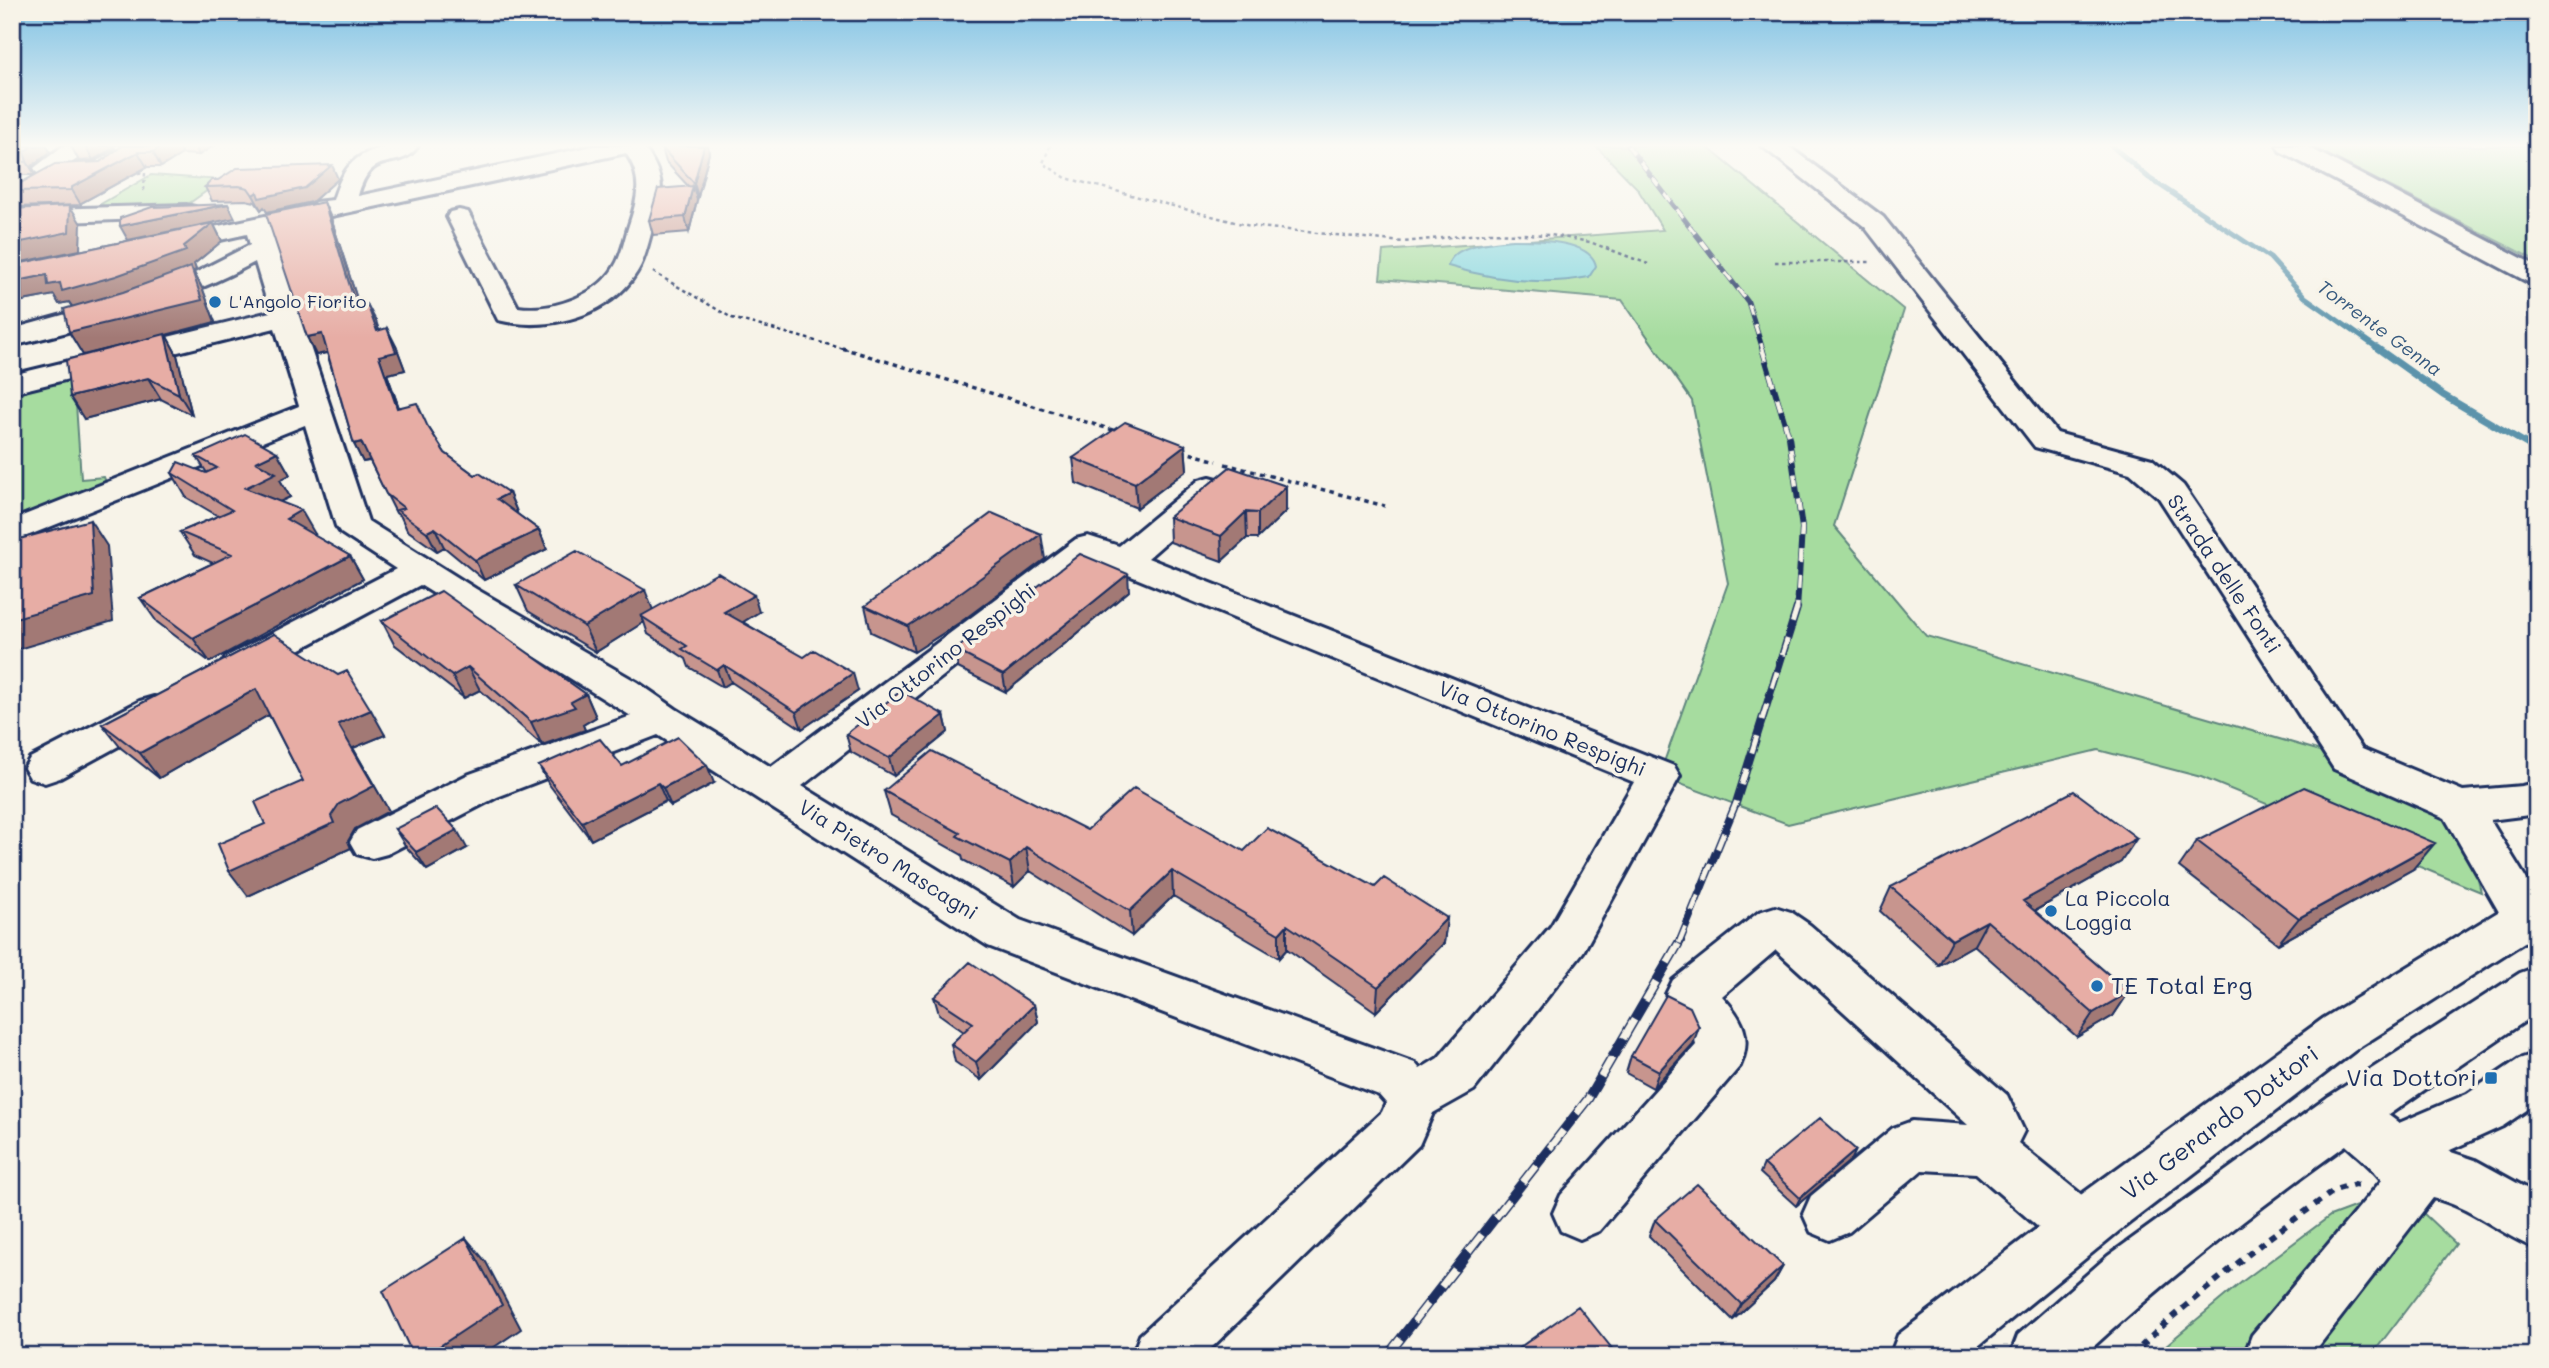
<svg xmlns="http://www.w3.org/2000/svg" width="2549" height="1368" viewBox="0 0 2549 1368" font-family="Mali,sans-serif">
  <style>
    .green { fill: #a6dc9f; stroke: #60867e; stroke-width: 2 }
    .water { fill: #85d6de; stroke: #5b93ab; stroke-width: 2 }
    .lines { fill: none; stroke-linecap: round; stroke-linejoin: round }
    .stream-far1 { stroke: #5b93ab; stroke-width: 5 }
    .stream { stroke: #5b93ab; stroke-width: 7 }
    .minor-casing { stroke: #1b2f5e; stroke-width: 6 }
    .major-casing { stroke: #1b2f5e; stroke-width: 6 }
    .path-far2 { stroke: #1b2f5e; stroke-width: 2.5; stroke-dasharray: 3.5 3.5; stroke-linecap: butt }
    .path-far1 { stroke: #1b2f5e; stroke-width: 3.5; stroke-dasharray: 4.5 4.5; stroke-linecap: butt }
    .path { stroke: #1b2f5e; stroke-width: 6; stroke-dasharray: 7 7; stroke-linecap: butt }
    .minor { fill: #f7f3e8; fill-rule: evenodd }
    .major { fill: #f7f3e8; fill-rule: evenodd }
    .rail-far3-casing { stroke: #1b2f5e; stroke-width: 5 }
    .rail-far2-casing { stroke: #1b2f5e; stroke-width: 6 }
    .rail-far1-casing { stroke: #1b2f5e; stroke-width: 8 }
    .rail-casing { stroke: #1b2f5e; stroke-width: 10 }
    .rail-far3 { stroke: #f7f3e8; stroke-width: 3.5; stroke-dasharray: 10; stroke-linecap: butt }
    .rail-far2 { stroke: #f7f3e8; stroke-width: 4.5; stroke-dasharray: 13; stroke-linecap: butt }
    .rail-far1 { stroke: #f7f3e8; stroke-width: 5; stroke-dasharray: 17; stroke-linecap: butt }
    .rail { stroke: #f7f3e8; stroke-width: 7; stroke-dasharray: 22; stroke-linecap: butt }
    .wall { fill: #c7958e; stroke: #1b2f5e; stroke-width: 2 }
    .shaded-wall { fill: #a27974; stroke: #1b2f5e; stroke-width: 2 }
    .building { fill: #e7ada5; stroke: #1b2f5e; stroke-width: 2 }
    .poi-dot { fill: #1f6fb2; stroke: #f7f3e8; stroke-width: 2.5 }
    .labels { text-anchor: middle; stroke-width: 7; stroke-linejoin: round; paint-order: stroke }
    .far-poi-label { font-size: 18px; fill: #1b2f5e; stroke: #f7f3e8; text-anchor: start }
    .far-water-label { font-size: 19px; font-style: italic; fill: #36597e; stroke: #f7f3e8 }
    .street-label { font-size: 21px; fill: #1b2f5e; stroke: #f7f3e8 }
    .poi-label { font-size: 21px; fill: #1b2f5e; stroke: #f7f3e8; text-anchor: start }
    .near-poi-label { font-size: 24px; fill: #1b2f5e; stroke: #f7f3e8; text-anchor: start }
    .near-street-label { font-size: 24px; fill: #1b2f5e; stroke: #f7f3e8 }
  </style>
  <rect width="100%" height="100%" fill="#f7f3e8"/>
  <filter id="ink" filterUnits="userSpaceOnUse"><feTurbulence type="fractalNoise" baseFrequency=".0143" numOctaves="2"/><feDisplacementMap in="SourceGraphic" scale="14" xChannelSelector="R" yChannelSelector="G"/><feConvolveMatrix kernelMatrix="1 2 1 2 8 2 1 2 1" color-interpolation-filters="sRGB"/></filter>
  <g filter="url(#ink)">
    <path class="green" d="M1596 146H1706L1904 310 1834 526 1926 636 2348 759 2460 807 2481 892 2201 777 2098 750 1788 824 1659 776 1728 583 1692 401 1622 300 1380 279 1383 251 1663 230 1637 188Z
      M2311 146H2537V261L2310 146Z
      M151 175 222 180 184 207 99 205Z
      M74 374 81 479 104 477 108 488 12 526V389Z
      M2370 1201 2246 1356H2153L2243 1281 2330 1216Z
      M2422 1212 2456 1244 2371 1356H2307Z"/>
    <path class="water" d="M1512 240C1533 240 1591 239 1596 266L1589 277C1541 286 1494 280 1448 266 1452 244 1494 242 1512 240Z"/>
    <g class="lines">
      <path class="stream-far1" d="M2112 146 2149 178 2270 258 2305 297 2380 350"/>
      <path class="stream" d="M2377 348 2443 395 2537 450"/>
      <defs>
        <path id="minor" d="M63 146H85L79 158 69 164 94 163 117 149 115 146H142L144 149 107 175 47 178 39 176 34 168Z
          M392 146H418C398 174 372 145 358 196L593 146H643C666 178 664 191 653 227 648 242 646 258 637 272 610 317 546 332 498 320L447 217 450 212 459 210 468 212 518 307C553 312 601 295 617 262 623 250 625 237 629 225 638 198 643 178 626 153L271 229 368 521 476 589 637 682 676 709 771 767 1076 539 1088 536 1119 546 1199 480 1210 477 1221 480 1226 487 1221 494 1148 558 1674 766 1680 776 1583 952 1474 1090 1433 1113 1419 1145 1203 1356H1132L1140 1335 1382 1112 1386 1103 1379 1095 988 946 658 735 497 797 387 854 372 858 357 854 350 842 357 830 467 775 631 716 420 585 252 675 239 679 226 675 220 666 226 657 396 569 341 533 336 526 305 425 12 542V520L299 406 275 328 12 393V375L270 312 255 262C179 303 95 326 12 346V329L128 297 195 273 250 245 247 234 166 252 157 249 153 244 157 239 312 206 315 202 333 200C344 165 355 152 392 146ZM1092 560 1634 782 1551 926 1438 1058 1420 1069 1415 1063 1020 920 802 786Z
          M1762 146H1788L1883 217 2057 433 2152 459 2183 485 2362 749 2463 791 2522 786 2537 782V814L2490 820 2537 896V933L2526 936 2510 931 2445 818 2334 769 2159 498 2130 473 2035 447 1865 227Z
          M186 205 195 207 198 212 195 217 12 224V210Z
          M154 697 168 701 174 710 168 719 60 778 45 783 30 778 24 768 30 758 140 701Z
          M1775 907 1791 912 1810 925 2007 1095 2024 1131 2018 1143 2099 1209 2108 1228 2099 1247 2080 1254 2061 1247 1976 1173 1922 1170 1849 1232 1830 1240 1811 1232 1803 1214 1811 1196 1893 1128 1912 1121 1968 1125 1776 950 1722 996C1742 1018 1753 1037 1740 1066L1599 1231 1580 1239 1561 1231 1553 1213 1561 1195 1696 1045C1694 1025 1675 1012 1666 994L1673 980 1759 912Z
          M2537 1053V1103L2503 1126 2448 1151 2475 1160 2537 1194V1249C2501 1235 2470 1206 2433 1198L2311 1356H2244L2252 1335 2382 1180C2363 1155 2333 1141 2320 1113L2328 1097 2346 1090 2364 1097 2399 1123 2467 1094 2519 1059Z"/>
        <path id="major" d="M2277 146H2306L2537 266V284L2528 282 2280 151Z
          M2537 893V934L2358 1048 2120 1230 1966 1356H1890L1898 1335 2082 1194 2324 1018 2521 898Z
          M2537 967V1013C2380 1119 2223 1227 2083 1356H2010L2018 1335 2108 1256 2328 1097 2520 973Z"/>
      </defs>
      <use href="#minor" class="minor-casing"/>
      <use href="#major" class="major-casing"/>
      <path class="path-far2" d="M1050 146 1043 163 1066 178 1250 226 1403 242 1489 233 1551 235 1590 242 1648 264
        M138 173H145L144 190H147
        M12 184 25 181
        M1775 262H1872
        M653 272 732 318 848 350"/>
      <path class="path-far1" d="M842 348 1116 431
        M1182 451 1217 461
        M1225 464 1385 506"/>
      <path class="path" d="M2131 1356 2171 1318 2266 1240 2335 1190 2355 1184 2361 1186"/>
      <use href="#minor" class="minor"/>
      <use href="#major" class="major"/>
      <defs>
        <path id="rail-far3" d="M1628 146 1748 302 1763 350"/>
        <path id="rail-far2" d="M1762 348 1789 437 1802 528 1797 610"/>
        <path id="rail-far1" d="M1679 943 1736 803 1797 608"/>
        <path id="rail" d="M1387 1356 1588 1099 1680 941"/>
      </defs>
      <use href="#rail-far3" class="rail-far3-casing"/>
      <use href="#rail-far2" class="rail-far2-casing"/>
      <use href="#rail-far1" class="rail-far1-casing"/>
      <use href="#rail" class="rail-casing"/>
      <use href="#rail-far3" class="rail-far3"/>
      <use href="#rail-far2" class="rail-far2"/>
      <use href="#rail-far1" class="rail-far1"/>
      <use href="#rail" class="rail"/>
    </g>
    <path class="wall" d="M12 146H47L50 152 32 166 35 175 100 162 122 146H213L199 155 182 154 161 167H147L81 203V205L15 207 12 203V188L35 175H12Z
      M71 146H114L113 148 93 160 79 161Z
      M671 146H708L709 153 698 197 695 193 697 200 689 232 653 235 649 220 689 187 666 162 662 148Z
      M338 179 312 202 267 212 264 207 261 210 255 202 246 200 212 201 205 187Z
      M331 218 359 305 367 304 379 330 396 346 405 370 387 374 399 408 429 428 445 453 475 475 509 493 517 512 516 513 539 530 547 549 484 580 444 547 437 551 407 530 401 517 396 513 370 461 363 462 354 444 327 353 316 355Z
      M213 223 222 241 194 264 196 270 193 271 203 290 215 322 166 335 177 355 192 415 161 399 84 419 97 351 69 302 59 304 54 295 12 303V265Z
      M1185 445 1187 470 1137 508 1076 483 1073 458Z
      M277 452 290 475 280 480 290 497 279 502 315 534 313 535 350 556 363 579 210 662 157 622 140 598 213 563 195 555 180 532 218 516 186 497 172 473H207L196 456Z
      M1286 511 1258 538H1247L1222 561 1170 542 1169 517Z
      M1045 559 962 621 914 652 871 632 865 606Z
      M516 585 653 610 759 612 743 622 858 691 802 729 731 682 723 687 689 667 686 659 648 634 644 622 596 652 528 611Z
      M1129 591 1006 692 958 668 955 650Z
      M382 621 586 694 596 717 583 725 585 730 542 745 480 690 464 698 394 644Z
      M274 634 385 735 353 748 389 811 355 829 348 841 351 848 248 896 265 824 303 781 269 715 159 778 121 748 102 724Z
      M944 715 948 732 894 776 851 752 846 734Z
      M539 766H622L714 783 671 806 666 801 591 840 548 783Z
      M884 791 1087 830 1244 851 1375 887 1447 918 1444 943 1376 1012 1287 949 1279 958 1173 896 1132 936 1030 871 1014 887 963 860 962 855 891 815Z
      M395 829 467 848 427 870 406 847Z
      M2197 841 2413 869 2278 944 2179 867Z
      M2121 862 2035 911 2129 992 2113 1016 2077 1037 1974 945 1939 965 1880 911 1891 887Z
      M934 997 1034 1005 1038 1022 981 1080 955 1062 951 1044 964 1032 939 1014Z
      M1693 1044 1653 1088 1626 1073 1631 1056Z
      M1852 1159 1796 1206 1760 1173 1764 1164Z
      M1655 1220 1783 1266 1774 1282 1733 1320 1649 1236Z"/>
    <path class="shaded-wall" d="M32 146H47L50 152 32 166 36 176 27 162 24 152Z
      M85 146H114L113 148 93 160Z
      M162 146H178L182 154 161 167 153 152Z
      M195 146H213L199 155Z
      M704 146H708L709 153 698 197 694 183Z
      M138 152 147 167 81 203V205L72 190V187Z
      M332 165 338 179 312 202 267 212 264 207 261 210 253 195 257 192Z
      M693 186 697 200 689 232 685 217Z
      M324 202 331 218 365 324 356 306Z
      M228 204 235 218 128 240 120 226Z
      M70 206 81 224 80 250 12 264V244Z
      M213 223 222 241 194 264 196 270 193 271 203 290 215 322 166 335 177 355 192 415 179 394 165 335 83 355 69 332 74 309 69 302 59 304 54 295 12 303V282L184 246Z
      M367 304 376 321 385 349 377 331Z
      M387 328 396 346 405 370 387 374 406 427 397 408 379 356Z
      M322 334 330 352 316 355 307 337Z
      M12 342 16 348 19 370 12 372Z
      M148 378 161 399 84 419 70 397Z
      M361 442 371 460 363 462 354 444Z
      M1185 445 1187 470 1137 508 1135 483Z
      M277 452 290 475 280 480 290 497 258 512 245 488 256 462Z
      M1286 486V511L1258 538V513Z
      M509 493 517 512 505 518 497 499Z
      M301 510 315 534 300 542 286 519Z
      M1246 512 1247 538 1222 561 1221 536Z
      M90 520 107 546 113 621 12 651V619Z
      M435 528 444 547 437 551 427 532Z
      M539 530 547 549 484 580 475 560Z
      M1041 534 1045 559 962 621 914 652 908 626Z
      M350 556 363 579 210 662 193 638Z
      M1128 574 1129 591 1006 692 1003 675Z
      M645 590 655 615 641 616 644 622 596 652 584 626Z
      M754 595 759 612 730 630 724 612Z
      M724 665 731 682 723 687 717 670Z
      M468 667 480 690 464 698 452 676Z
      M853 673 858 691 802 729 796 712Z
      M256 689 272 713 159 778 140 753Z
      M586 694 596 717 583 725 585 730 542 745 531 722Z
      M371 710 385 735 353 748 389 811 355 829 348 841 351 848 248 896 229 871 331 816 338 724Z
      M944 715 948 732 894 776 889 758Z
      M707 765 714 783 671 806 663 788Z
      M658 783 666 801 591 840 582 822Z
      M457 830 467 848 427 870 416 852Z
      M2137 838 2121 862 2009 925 2023 901Z
      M2435 843 2413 869 2278 944 2299 918Z
      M1026 847 1030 871 1014 887 1010 863Z
      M1172 871 1173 896 1132 936 1130 911Z
      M1447 918 1444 943 1376 1012 1378 987Z
      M1987 921 1974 945 1939 965 1952 940Z
      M1287 925V949L1279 958V934Z
      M2129 992 2113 1016 2077 1037 2093 1013Z
      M1034 1005 1038 1022 981 1080 976 1062Z
      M1699 1027 1693 1044 1653 1088 1659 1071Z
      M1856 1150 1852 1159 1796 1206 1800 1198Z
      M466 1238 486 1262 521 1329 481 1356H440L437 1348Z
      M1783 1266 1774 1282 1733 1320 1741 1304Z"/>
    <path class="building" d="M12 146H32L24 152 27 162 12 161Z
      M122 146H162L153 152H138L72 187V190L12 191V188L55 164 100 162Z
      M671 146H704L694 183 662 148Z
      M332 165 305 188 259 198 257 192 253 195 248 188 239 186 205 187 212 180H218L237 168Z
      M693 186 685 217 649 220 658 189Z
      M324 202 356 306 367 304 377 331 387 328 396 352 379 356 397 408 417 403 427 425 445 453 475 475 479 473 509 493 497 499 539 530 475 560 435 528 427 532 397 510 404 508 386 494 361 442 354 444 322 334 307 337 266 214Z
      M228 204 120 226V218L152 207Z
      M70 206 69 232 12 244V209Z
      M213 223 184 246 186 251 116 276 62 291 60 283 48 285 47 275 12 282V265Z
      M191 267 202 300 69 332 64 309 123 292Z
      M165 334 179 394 148 378 70 397 66 360Z
      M1125 422 1185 445 1135 483 1073 458Z
      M245 434 277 452 256 462 276 473 245 488 301 510 286 519 350 556 193 638 140 598 232 554 180 532 232 510 172 473 178 462 206 473 217 468 196 456Z
      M1230 467 1286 486 1258 513 1246 512 1221 536 1169 517Z
      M992 513 1041 534 957 595 908 626 865 606Z
      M90 520 94 596 12 619V541Z
      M577 551 645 590 584 626 516 585Z
      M1080 554 1128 574 1003 675 955 650Z
      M718 573 754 595 724 612 804 657 814 650 853 673 796 712 724 665 717 670 682 649 687 646 641 616Z
      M441 591 586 694 571 702 575 707 531 722 468 667 452 676 382 621Z
      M274 634 338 675 347 671 371 710 338 724 374 786 339 804 331 816 334 823 229 871 218 844 265 824 255 802 303 781 256 689 140 753 102 724Z
      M901 691 944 715 889 758 846 734Z
      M678 737 707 765 663 788 658 783 582 822 539 766 600 739 622 766Z
      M932 751 1087 830 1134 788 1244 851 1267 828 1375 887 1384 878 1447 918 1378 987 1287 925 1279 934 1172 871 1130 911 1026 847 1010 863 957 836 960 833 884 791Z
      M2304 787 2435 843 2299 918 2197 841Z
      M2074 791 2137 838 2023 901 2129 992 2093 1013 1987 921 1952 940 1891 887Z
      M436 808 457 830 416 852 395 829Z
      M970 962 1034 1005 976 1062 951 1044 973 1023 934 997Z
      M1666 995 1690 1007 1699 1027 1659 1071 1631 1056Z
      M1820 1118 1856 1150 1800 1198 1764 1164Z
      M1697 1184 1783 1266 1741 1304 1655 1220Z
      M466 1238 502 1305 437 1348 440 1356H404L411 1351 383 1291Z
      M1578 1306 1618 1356 1509 1355Z"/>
  </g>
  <linearGradient id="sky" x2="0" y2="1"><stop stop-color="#80c2e4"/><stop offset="0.43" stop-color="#fbfaf5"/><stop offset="1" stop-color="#fbfaf5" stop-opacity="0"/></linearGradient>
  <rect width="2549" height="338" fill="url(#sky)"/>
  <g class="poi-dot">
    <circle cx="215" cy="302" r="7"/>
    <circle cx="2051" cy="911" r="7"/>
    <circle cx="2097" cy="986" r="7"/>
    <rect x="2484" y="1071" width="14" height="14" rx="3.5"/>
  </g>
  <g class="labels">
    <g class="far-poi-label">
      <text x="229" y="308">L'Angolo Fiorito</text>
    </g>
    <g class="far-water-label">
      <text transform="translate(2380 328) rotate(36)" y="7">Torrente Genna</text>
    </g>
    <g class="street-label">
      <text transform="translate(2224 574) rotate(56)" y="7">Strada delle Fonti</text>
      <text transform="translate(946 656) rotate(-38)" y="7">Via Ottorino Respighi</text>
      <text transform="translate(1542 729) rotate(22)" y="7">Via Ottorino Respighi</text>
      <text transform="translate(888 860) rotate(32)" y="7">Via Pietro Mascagni</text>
    </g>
    <g class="poi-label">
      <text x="2065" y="906">La Piccola<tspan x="2065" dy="24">Loggia</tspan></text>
    </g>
    <g class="near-poi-label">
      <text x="2111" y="994">TE Total Erg</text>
      <text x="2477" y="1086" text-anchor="end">Via Dottori</text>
    </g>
    <g class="near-street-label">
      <text transform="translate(2220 1123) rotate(-37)" y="8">Via Gerardo Dottori</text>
    </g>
  </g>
  <rect width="2549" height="1368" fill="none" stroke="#f7f3e8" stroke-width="42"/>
  <rect x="21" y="21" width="2507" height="1326" fill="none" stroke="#1b2f5e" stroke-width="2.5" filter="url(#ink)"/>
</svg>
